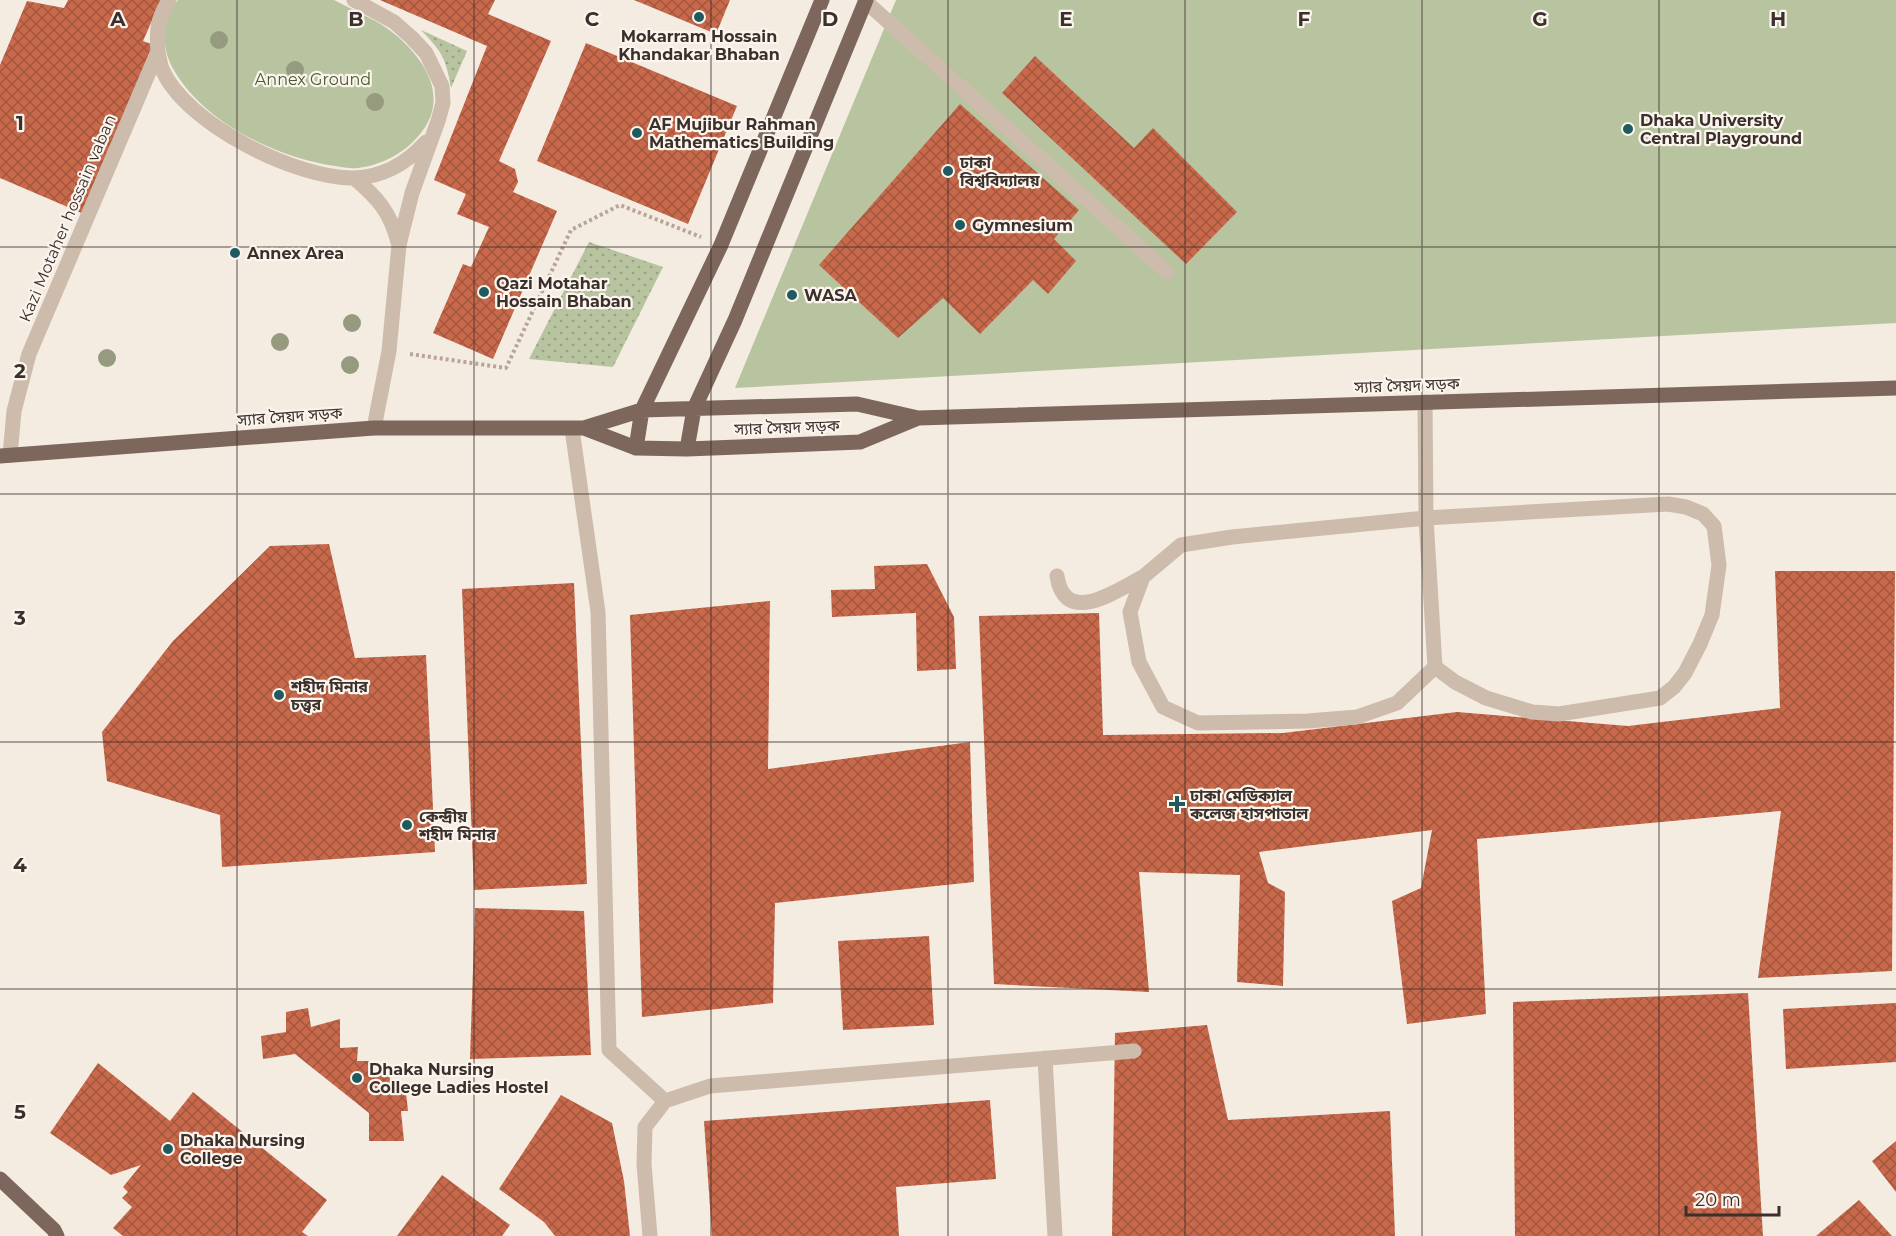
<svg xmlns="http://www.w3.org/2000/svg" width="1896" height="1236" viewBox="0 0 1896 1236" font-family="Montserrat,'Noto Sans Bengali',sans-serif">
  <style>
    .green { fill: #b8c4a0 }
    .garden { fill: url(#garden-dots) }
    .building { fill: url(#building-cross-hatch) }
    .lines { fill: none; stroke-linecap: round; stroke-linejoin: round }
    .path { stroke: #b9a596; stroke-width: 4; stroke-dasharray: 3 3; stroke-linecap: butt }
    .minor { stroke: #cdbbac; stroke-width: 15 }
    .major { stroke: #7d675c; stroke-width: 15 }
    .tree { fill: #969b7f }
    .grid { fill: none; stroke: #3b302b; stroke-width: 1.5; stroke-opacity: 0.55 }
    .poi-dot { fill: #1f5a5e; stroke: #fbf5ee; stroke-width: 2 }
    .labels { text-anchor: middle; stroke-width: 4.5; stroke-linejoin: round; paint-order: stroke }
    .poi-label { font-size: 16px; font-weight: bold; fill: #3b302b; stroke: #fbf5ee; text-anchor: start }
    .park-label { font-size: 16px; fill: #4a5a2e; stroke: #fbf5ee }
    .street-label { font-size: 16px; fill: #3b302b; stroke: #fbf5ee }
    .grid-label { font-size: 20px; text-anchor: middle; font-weight: bold; fill: #3b302b; stroke: #fbf5ee; stroke-width: 4.5; stroke-linejoin: round; paint-order: stroke }
  </style>
  <defs>
    <pattern id="garden-dots" width="8" height="8" patternUnits="userSpaceOnUse" patternTransform="scale(1.5)"><rect width="8" height="8" fill="#b8c4a0"/><path d="M2 2h.1M6 6h.1" fill="none" stroke="#97a083" stroke-width="1.8" stroke-linecap="round"/></pattern>
    <pattern id="building-cross-hatch" width="8" height="8" patternUnits="userSpaceOnUse" patternTransform="scale(1.5)"><rect width="8" height="8" fill="#c8694b"/><path d="M0 0l8 8M0 8l8-8" fill="none" stroke="#a4573f"/></pattern>
  </defs>
  <rect width="100%" height="100%" fill="#f4ebe1"/>
  <path class="green" d="M178 0H334L338 2C357 12 380 21 397 36 427 62 449 99 420 134 405 153 382 165 358 168 351 169 342 167 335 166 278 158 205 123 175 72 161 50 160 20 178 0Z
    M896 0H1896V323L735 388Z"/>
  <path class="garden" d="M421 30 467 51 451 88C446 58 442 52 421 30Z
    M589 242 663 267 613 367 529 359Z"/>
  <path class="building" d="M68 0H161L143 41 154 45 84 214 0 178V65L27 1 64 8Z
    M380 0H495L488 14 551 41 499 161 515 169 518 182 513 192 557 211 493 359 433 333 463 264 471 267 489 227 457 214 466 194 434 180 487 46Z
    M634 0H730L716 34Z
    M586 43 737 106 688 224 537 161Z
    M1035 56 1134 148 1153 128 1237 212 1186 264 1002 93Z
    M960 104 1079 210 1054 239 1076 261 1048 294 1033 280 980 334 943 298 898 338 819 265Z
    M329 544 355 658 426 655 435 852 222 867 220 815 107 781 102 732 173 641 270 546Z
    M927 564 954 617 956 669 917 671 916 613 832 617 831 590 875 589 874 566Z
    M1775 571H1895L1892 971 1758 978 1781 811 1477 839 1486 1014 1407 1024 1392 901 1421 888 1432 830 1259 852 1268 883 1285 892 1283 986 1237 982 1240 875 1139 872 1149 992 994 984 979 616 1099 613 1103 735 1283 733 1457 712 1628 726 1780 708Z
    M574 583 587 884 474 890 462 589Z
    M770 601 768 769 970 742 974 882 775 903 773 1003 642 1017 630 615Z
    M475 908 584 911 591 1055 470 1059Z
    M929 936 934 1025 843 1030 838 941Z
    M1748 993 1763 1236H1515L1513 1002Z
    M1896 1003V1062L1786 1069 1783 1009Z
    M308 1008 311 1027 340 1019V1048L358 1047 357 1061H372V1074L389 1071 391 1087 405 1083 408 1111H401L404 1141H369V1113L295 1054 263 1059 261 1036 286 1032V1012Z
    M1207 1025 1228 1120 1390 1111 1395 1236H1112L1115 1033Z
    M98 1063 170 1121 193 1092 327 1200 302 1232 308 1236H123L113 1228 132 1207 122 1198 128 1192 123 1187 141 1165 111 1175 50 1133Z
    M561 1095 612 1123 624 1181 630 1236H555L544 1222 499 1189Z
    M990 1100 996 1179 896 1187 899 1236H712L704 1121Z
    M1896 1141V1192L1872 1161Z
    M442 1175 510 1225 502 1236H397Z
    M1859 1200 1892 1236H1816Z"/>
  <g class="lines">
    <path class="path" d="M410 354 506 368 571 230 620 205 701 237"/>
    <path class="minor" d="M354 0 394 22 411 37 426 53 442 86 443 103 438 121 412 193 399 245 389 351 374 428
      M865 1 1167 272
      M158 51C159 57 160 63 162 69 185 124 297 179 354 178 383 177 407 163 426 142
      M354 178C378 198 390 212 398 242
      M1425 402 1426 518 1435 667 1397 703 1357 717 1308 721 1198 723 1163 707 1139 662 1130 612 1143 577 1181 545 1232 537 1426 518 1668 504 1686 507 1703 514 1714 526 1719 565 1712 615 1700 644 1685 673 1674 687 1660 698 1559 714 1532 712 1486 698 1455 682 1435 667
      M572 429 598 612 609 1050 665 1101
      M10 455 14 411 29 354 158 51C156 30 158 18 169 0
      M1057 576C1065 628 1117 590 1143 577
      M1045 1058 1055 1236
      M650 1236 644 1164 645 1127 665 1101 710 1086 1134 1051"/>
    <path class="major" d="M584 428 636 448 687 449 860 442 918 418
      M636 448 642 410 721 245 822 0
      M687 449 694 409 735 320 866 0
      M0 456 374 428H584L642 410 857 404 918 418 1896 388
      M0 1179 54 1230 57 1236"/>
  </g>
  <g class="tree">
    <circle cx="219" cy="40" r="9"/>
    <circle cx="295" cy="70" r="9"/>
    <circle cx="375" cy="102" r="9"/>
    <circle cx="352" cy="323" r="9"/>
    <circle cx="280" cy="342" r="9"/>
    <circle cx="107" cy="358" r="9"/>
    <circle cx="350" cy="365" r="9"/>
  </g>
  <path class="grid" d="M237 0V1236M474 0V1236M711 0V1236M948 0V1236M1185 0V1236M1422 0V1236M1659 0V1236M0 247H1896M0 494H1896M0 742H1896M0 989H1896"/>
  <g class="poi-dot">
    <circle cx="699" cy="17" r="6"/>
    <circle cx="1628" cy="129" r="6"/>
    <circle cx="637" cy="133" r="6"/>
    <circle cx="948" cy="171" r="6"/>
    <circle cx="960" cy="225" r="6"/>
    <circle cx="235" cy="253" r="6"/>
    <circle cx="484" cy="292" r="6"/>
    <circle cx="792" cy="295" r="6"/>
    <circle cx="279" cy="695" r="6"/>
    <path d="M1174 795h6v6h6v6h-6v6h-6v-6h-6v-6h6z"/>
    <circle cx="407" cy="825" r="6"/>
    <circle cx="357" cy="1078" r="6"/>
    <circle cx="168" cy="1149" r="6"/>
  </g>
  <g class="labels">
    <g class="poi-label">
      <text x="699" y="42" text-anchor="middle">Mokarram Hossain<tspan x="699" dy="18">Khandakar Bhaban</tspan></text>
      <text x="1640" y="126">Dhaka University<tspan x="1640" dy="18">Central Playground</tspan></text>
      <text x="649" y="130">AF Mujibur Rahman<tspan x="649" dy="18">Mathematics Building</tspan></text>
      <text x="960" y="168">ঢাকা<tspan x="960" dy="18">বিশ্ববিদ্যালয়</tspan></text>
      <text x="972" y="231">Gymnesium</text>
      <text x="247" y="259">Annex Area</text>
      <text x="496" y="289">Qazi Motahar<tspan x="496" dy="18">Hossain Bhaban</tspan></text>
      <text x="804" y="301">WASA</text>
      <text x="291" y="692">শহীদ মিনার<tspan x="291" dy="18">চত্ত্বর</tspan></text>
      <text x="1190" y="801">ঢাকা মেডিক্যাল<tspan x="1190" dy="18">কলেজ হাসপাতাল</tspan></text>
      <text x="419" y="822">কেন্দ্রীয়<tspan x="419" dy="18">শহীদ মিনার</tspan></text>
      <text x="369" y="1075">Dhaka Nursing<tspan x="369" dy="18">College Ladies Hostel</tspan></text>
      <text x="180" y="1146">Dhaka Nursing<tspan x="180" dy="18">College</tspan></text>
    </g>
    <g class="park-label">
      <text x="313" y="85">Annex Ground</text>
    </g>
    <g class="street-label">
      <text transform="translate(67 218) rotate(-67)" y="6">Kazi Motaher hossain vaban</text>
      <text transform="translate(1407 385) rotate(-2)" y="6">স্যার সৈয়দ সড়ক</text>
      <text transform="translate(290 416) rotate(-4)" y="6">স্যার সৈয়দ সড়ক</text>
      <text transform="translate(787 427) rotate(-2)" y="6">স্যার সৈয়দ সড়ক</text>
    </g>
  </g>
  <g class="grid-label">
    <text x="118" y="26">A</text>
    <text x="356" y="26">B</text>
    <text x="592" y="26">C</text>
    <text x="830" y="26">D</text>
    <text x="1066" y="26">E</text>
    <text x="1304" y="26">F</text>
    <text x="1540" y="26">G</text>
    <text x="1778" y="26">H</text>
    <text x="20" y="130">1</text>
    <text x="20" y="378">2</text>
    <text x="20" y="625">3</text>
    <text x="20" y="872">4</text>
    <text x="20" y="1119">5</text>
  </g>
  <path d="M1686 1206v9h93v-9" fill="none" stroke="#3b302b" stroke-width="3"/>
  <text x="1695" y="1206" font-size="18" fill="#3b302b" stroke="#fbf5ee" stroke-width="4.5" paint-order="stroke">20 m</text>
</svg>
